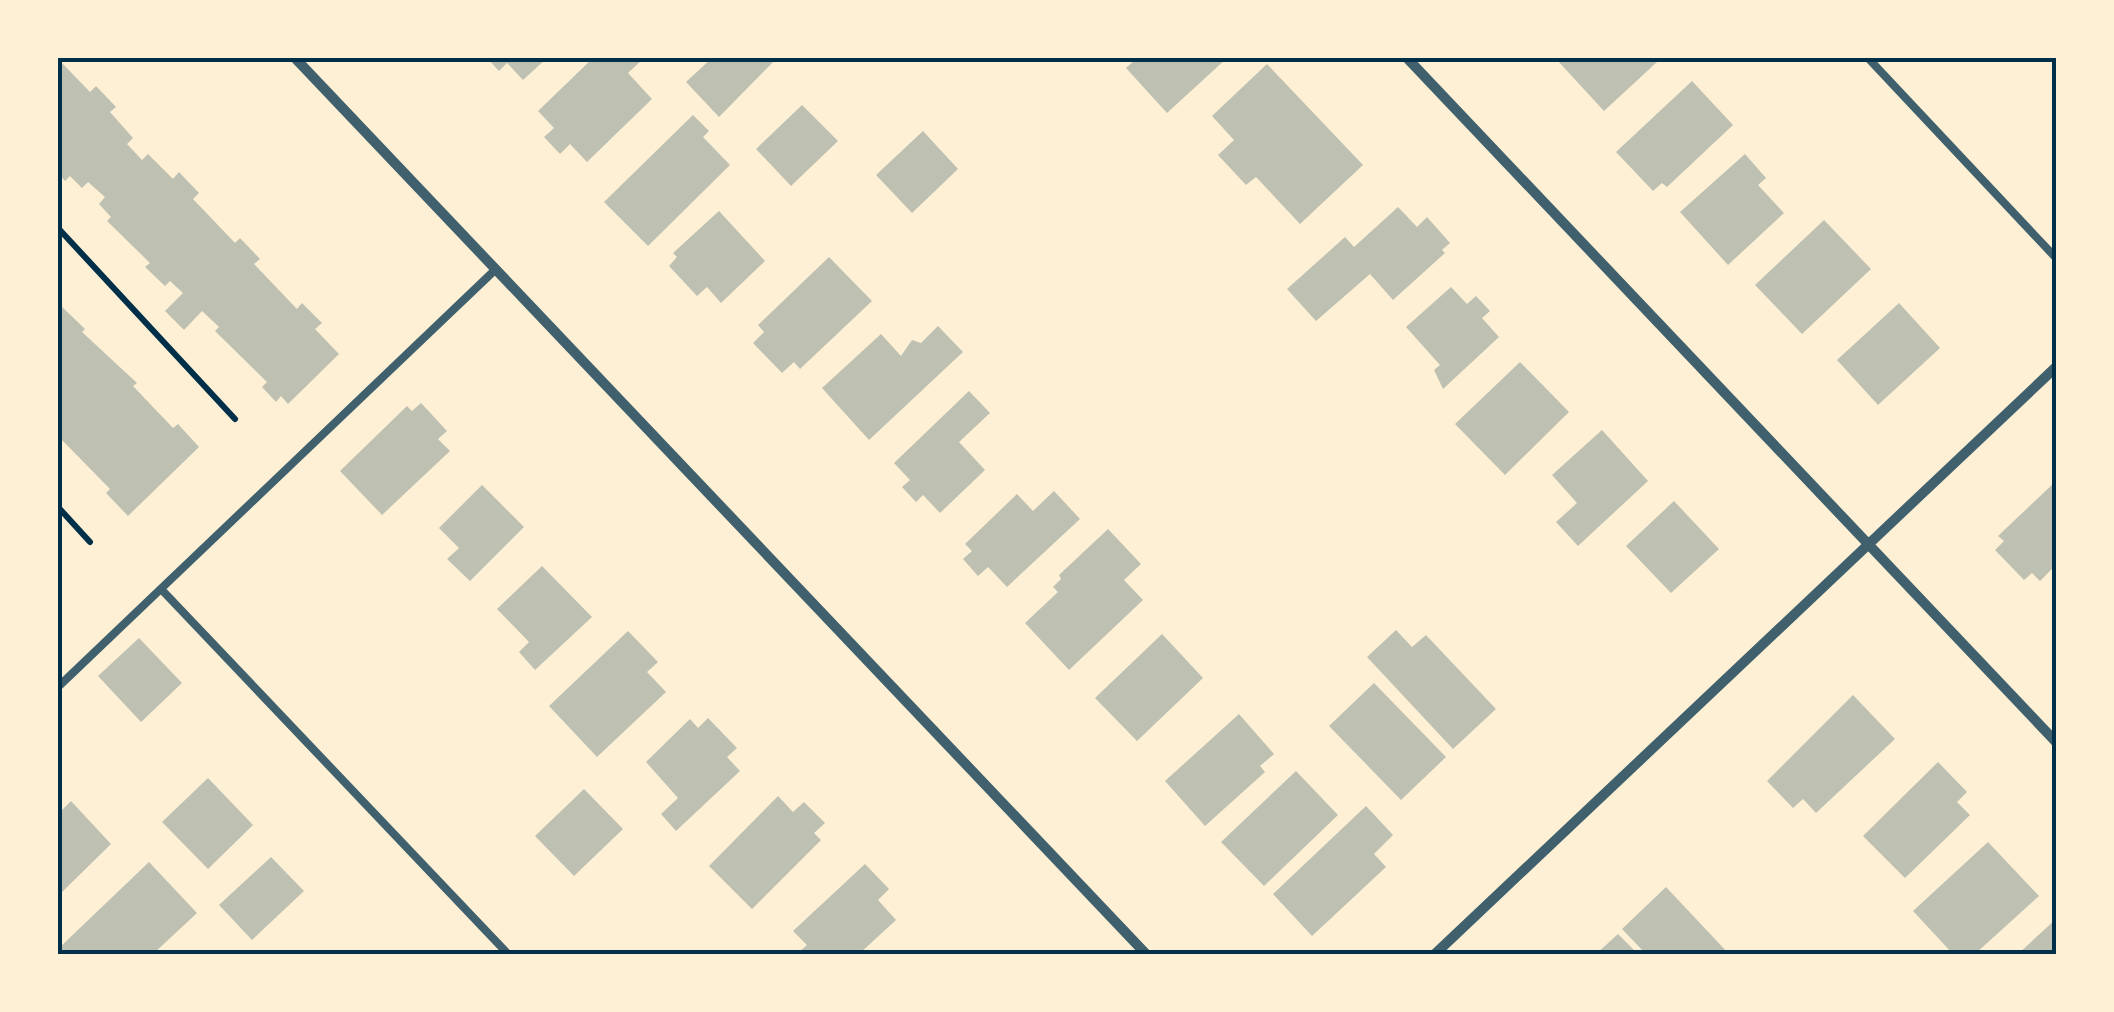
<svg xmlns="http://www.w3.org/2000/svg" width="2114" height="1012" viewBox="0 0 2114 1012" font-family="'Space Grotesk',sans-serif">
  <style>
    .building { fill: #bec0b2 }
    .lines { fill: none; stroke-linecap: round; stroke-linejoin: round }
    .path { stroke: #003049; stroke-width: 6 }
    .service { stroke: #3f606c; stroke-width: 8 }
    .minor { stroke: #3f606c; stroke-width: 10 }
    .neatline { fill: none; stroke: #003049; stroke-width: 4 }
  </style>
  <rect width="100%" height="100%" fill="#fdf0d5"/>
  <path class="building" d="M487 58H547L523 80 507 63 499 71Z
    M593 58H639L642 60 628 73 652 99 587 162 570 144 560 154 544 137 554 128 538 111Z
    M712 58H777L719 117 686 82Z
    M1137 58H1227L1167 113 1126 68Z
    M1559 58H1652L1657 62 1604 111 1557 60Z
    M58 59 90 92 96 86 116 107 110 112 133 138 127 144 142 160 148 154 173 179 179 172 199 193 193 199 235 243 240 238 260 259 254 264 297 309 302 303 322 323 315 329 339 354 288 404 281 396 276 402 262 387 267 382 215 331 219 327 202 311 184 330 165 311 183 293 170 281 165 286 145 267 150 263 107 221 111 217 99 204 105 197 88 182 82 188 70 176 65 181 58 173Z
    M1267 64 1363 165 1300 224 1256 177 1246 185 1218 155 1234 140 1212 116Z
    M1692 81 1733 125 1667 187 1662 183 1653 191 1616 152Z
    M802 105 838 141 791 186 756 149Z
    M693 115 709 131 703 137 730 165 648 246 604 202Z
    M923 131 958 169 912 213 876 175Z
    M1745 154 1766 178 1758 185 1784 213 1728 265 1680 212Z
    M1398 207 1417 227 1427 217 1450 243 1442 250 1445 253 1393 300 1370 274 1316 321 1287 289 1345 237 1354 247Z
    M719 211 765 261 721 303 707 287 697 296 669 266 677 257 673 253Z
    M1824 220 1871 269 1802 334 1755 285Z
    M829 257 872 301 800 369 794 362 782 373 753 343 764 332 758 325Z
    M1451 287 1467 304 1476 296 1490 311 1482 318 1499 337 1443 389 1434 370 1440 365 1406 327Z
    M58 303 85 329 82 332 137 383 133 386 173 428 178 424 199 447 128 516 106 493 110 489 58 436Z
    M1899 303 1940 348 1878 405 1837 360Z
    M938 326 963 352 869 440 822 388 881 334 901 356 912 340 921 343Z
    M1520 362 1569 412 1505 475 1455 424Z
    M969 391 990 413 959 442 985 470 940 513 923 495 916 502 902 487 910 480 894 463Z
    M421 403 447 431 438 439 450 451 382 515 340 471 407 406 412 411Z
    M1602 430 1648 481 1578 546 1556 522 1577 503 1552 475Z
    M2056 481V565L2040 581 2032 573 2024 580 1995 550 2004 541 1998 536Z
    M482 485 524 527 470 581 447 559 459 548 439 528Z
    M1054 491 1080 519 1007 587 988 567 978 576 963 559 972 551 965 544 1017 494 1033 511Z
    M1674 501 1719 549 1671 593 1626 546Z
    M1108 529 1141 564 1124 580 1143 600 1069 670 1025 623 1058 592 1053 587 1061 579 1059 575Z
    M542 566 592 617 535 670 519 652 529 642 497 609Z
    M1396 630 1412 647 1426 635 1496 709 1453 749 1367 657Z
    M628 631 658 662 647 672 666 692 597 757 549 706Z
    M1162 634 1203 678 1137 741 1095 698Z
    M139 638 182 683 141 722 98 676Z
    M1374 683 1446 757 1401 800 1329 726Z
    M1853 695 1895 739 1816 813 1803 799 1793 808 1767 781Z
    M1239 714 1274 754 1260 766 1265 772 1205 826 1165 781Z
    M708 718 737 748 727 757 740 771 676 831 661 814 678 798 646 762 690 719 698 728Z
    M1938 762 1967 792 1957 802 1970 815 1905 878 1863 836Z
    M1296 771 1338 815 1264 886 1221 842Z
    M208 778 253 825 208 869 162 822Z
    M584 789 623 829 574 876 535 836Z
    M778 796 793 812 804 802 825 823 814 833 821 840 752 909 709 866Z
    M71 801 111 844 58 896V814Z
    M1366 806 1393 835 1374 854 1386 867 1312 936 1273 894Z
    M1988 842 2039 896 1975 954H1953L1913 911Z
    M271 857 304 891 252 940 219 905Z
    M149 862 197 913 153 954H58V949Z
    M865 864 889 889 878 900 896 920 859 954H802L799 952 807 945 793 931Z
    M1666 887 1729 954H1646L1622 929Z
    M2056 919V954H2018Z
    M1618 934 1638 954H1596Z"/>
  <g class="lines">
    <path class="path" d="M58 228 235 419
      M58 507 90 542"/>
    <path class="service" d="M1868 58 2056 258
      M161 589 508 954
      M58 687 496 269"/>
    <path class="minor" d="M295 58 1146 954
      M1407 58 2056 742
      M1435 954 2056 367"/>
  </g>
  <rect width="2114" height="1012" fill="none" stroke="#fdf0d5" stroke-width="120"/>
  <rect x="60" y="60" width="1994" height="892" class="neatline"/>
</svg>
